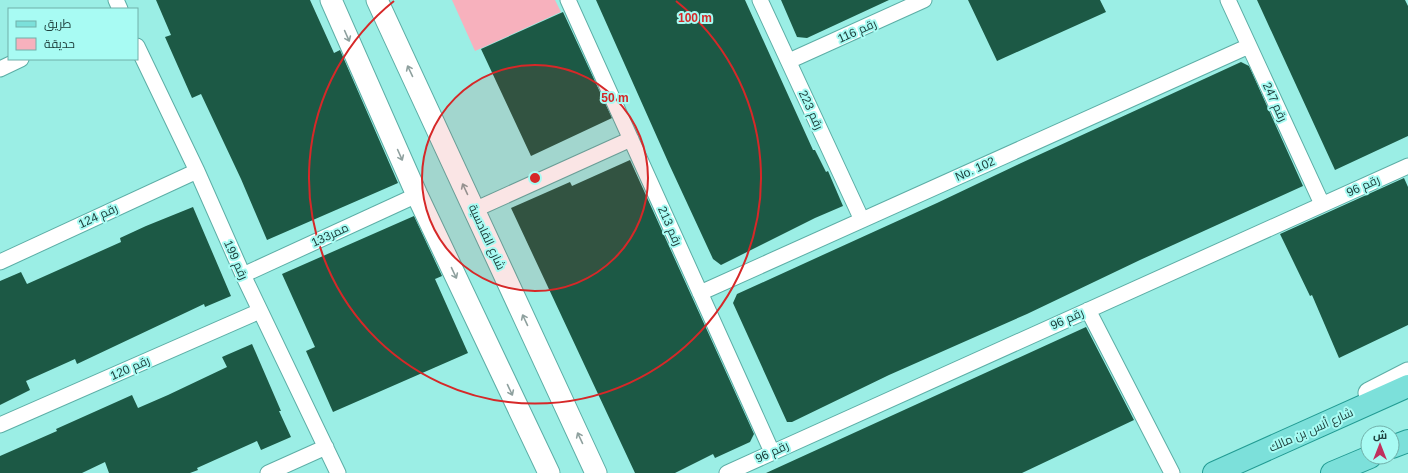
<svg xmlns="http://www.w3.org/2000/svg" width="1408" height="473" viewBox="0 0 1408 473" font-family="Helvetica,Cairo,sans-serif">
  <style>
    .green { fill: #f7b1bd }
    .building { fill: #1c5945 }
    .lines { fill: none; stroke-linecap: round; stroke-linejoin: round }
    .street-casing { stroke: #5caea6; stroke-width: 17 }
    .secondary-casing { stroke: #5caea6; stroke-width: 23 }
    .primary-casing { stroke: #229b93; stroke-width: 24 }
    .street { stroke: #fff; stroke-width: 15 }
    .secondary { stroke: #fff; stroke-width: 21 }
    .primary { stroke: #7ce0da; stroke-width: 22 }
    .oneway { stroke: #8ea09e }
    .ring { fill: none; stroke: #d62828; stroke-width: 2 }
    .labels { text-anchor: middle; stroke-width: 4; stroke-linejoin: round; paint-order: stroke }
    .street-label { font-size: 12px; fill: #1e403d; stroke: #a8fbf3 }
    .centre { fill: #d62828; stroke: #a8fbf3; stroke-width: 2 }
    .ring-label { font-size: 12px; text-anchor: middle; font-weight: bold; fill: #d62828; stroke: #a8fbf3; stroke-width: 4; stroke-linejoin: round; paint-order: stroke }
  </style>
  <rect width="100%" height="100%" fill="#9beee5"/>
  <path class="green" d="M452 0H555L561 12 475 51Z"/>
  <path class="building" d="M156 0H310L334 53 340 50 398 183 267 240 241 179 201 94 192 98 165 37 171 35Z
    M596 0H745L813 150H815L826 172 828 171 843 206 815 218 721 265 713 259 669 164Z
    M781 0H889L807 38 797 37Z
    M968 0H1100L1106 12 997 61Z
    M1257 0H1405L1408 6V136L1335 170Z
    M563 12 612 118 531 156 481 49Z
    M1241 62 1249 66 1303 186 1140 260 1027 314 889 375 792 422H787L733 303 737 294 937 203 1019 164Z
    M630 160 754 434 750 442 715 458 713 454 675 473H635L511 208 570 182 572 186Z
    M1404 178 1408 187V325L1339 358 1312 295 1310 296 1280 234Z
    M193 207 231 296 205 307 204 304 77 364 75 359 26 381 30 390 0 405V281L21 272 27 284 121 242 120 238 146 226Z
    M414 216 442 276 435 279 468 353 333 412 306 351 315 347 282 274Z
    M1086 327 1134 420 1022 473H766Z
    M252 344 281 411H279L291 437 261 450 257 441 197 468 198 470 190 473H109L105 462 82 473H0V456L57 431 56 429 132 395 138 408 168 395 227 367 222 357Z"/>
  <g class="lines">
    <defs>
      <path id="street" d="M116 0 120 9
        M568 0 772 452
        M760 0 862 220
        M1228 0 1322 204
        M137 46 197 171 243 275 338 473
        M789 61 924 0
        M0 69 21 59
        M474 210 631 139
        M0 262 197 171
        M243 275 417 195
        M700 293 1249 46
        M1088 310 1172 473
        M0 425 260 311
        M268 473 326 447
        M727 473 1408 166"/>
      <path id="secondary" d="M331 0 417 195 549 473
        M377 0 596 473
        M1369 393 1408 373"/>
      <path id="primary" d="M1392 447 1408 441
        M1214 473 1408 386
        M1332 473 1370 457"/>
    </defs>
    <use href="#street" class="street-casing"/>
    <use href="#secondary" class="secondary-casing"/>
    <use href="#primary" class="primary-casing"/>
    <use href="#street" class="street"/>
    <use href="#secondary" class="secondary"/>
    <use href="#primary" class="primary"/>
  </g>
  <defs><path id="oneway-shaft" d="M-6 0H5M1.5-3L5.5 0L1.5 3" fill="none" stroke-width="1.6" stroke-linecap="round" stroke-linejoin="round"/></defs>
  <g class="oneway">
    <use href="#oneway-shaft" transform="translate(347 36) rotate(66)"/>
    <use href="#oneway-shaft" transform="translate(410 71) rotate(-115)"/>
    <use href="#oneway-shaft" transform="translate(400 155) rotate(66)"/>
    <use href="#oneway-shaft" transform="translate(465 189) rotate(-115)"/>
    <use href="#oneway-shaft" transform="translate(454 273) rotate(65)"/>
    <use href="#oneway-shaft" transform="translate(525 320) rotate(-115)"/>
    <use href="#oneway-shaft" transform="translate(510 390) rotate(65)"/>
    <use href="#oneway-shaft" transform="translate(580 438) rotate(-115)"/>
  </g>
  <circle cx="535" cy="178" r="113" fill="#d62828" fill-opacity=".12"/>
  <g class="ring">
    <circle cx="535" cy="178" r="113"/>
    <path d="M676 1A226 226 0 1 1 394 1"/>
  </g>
  <g class="labels">
    <g class="street-label">
      <text transform="translate(857 31) rotate(-24)" y="4">رقم 116</text>
      <text transform="translate(1275 102) rotate(65)" y="4">رقم 247</text>
      <text transform="translate(811 110) rotate(65)" y="4">رقم 223</text>
      <text transform="translate(975 169) rotate(-24)" y="4">No. 102</text>
      <text transform="translate(1363 186) rotate(-24)" y="4">رقم 96</text>
      <text transform="translate(98 216) rotate(-25)" y="4">رقم 124</text>
      <text transform="translate(670 226) rotate(66)" y="4">رقم 213</text>
      <text transform="translate(330 235) rotate(-25)" y="4">ممر133</text>
      <text transform="translate(487 237) rotate(65)" y="4">شارع القادسية</text>
      <text transform="translate(236 260) rotate(66)" y="4">رقم 199</text>
      <text transform="translate(1067 319) rotate(-24)" y="4">رقم 96</text>
      <text transform="translate(130 368) rotate(-24)" y="4">رقم 120</text>
      <text transform="translate(1311 430) rotate(-24)" y="4">شارع أنس بن مالك</text>
      <text transform="translate(772 452) rotate(-25)" y="4">رقم 96</text>
    </g>
  </g>
  <circle cx="535" cy="178" r="6" class="centre"/>
  <g class="ring-label">
    <text x="695" y="22">100 m</text>
    <text x="615" y="102">50 m</text>
  </g>
  <rect x="8" y="8" width="130" height="52" fill="#a8fbf3" stroke="#71b0aa"/>
  <rect x="16" y="21" width="20" height="6" fill="#7ce0da" stroke="#71b0aa"/>
  <text x="44" y="28" font-size="12" fill="#1e403d">طريق</text>
  <rect x="16" y="38" width="20" height="12" fill="#f7b1bd" stroke="#71b0aa"/>
  <text x="44" y="48" font-size="12" fill="#1e403d">حديقة</text>
  <g transform="translate(1380 445)"><circle r="19" fill="#a8fbf3" stroke="#71b0aa"/>
  <path d="M0-3L7 15L0 10L-7 15Z" fill="#c0315d"/>
  <text y="-6" font-size="11" font-weight="bold" text-anchor="middle" fill="#1e403d">ش</text>
  </g>
</svg>
